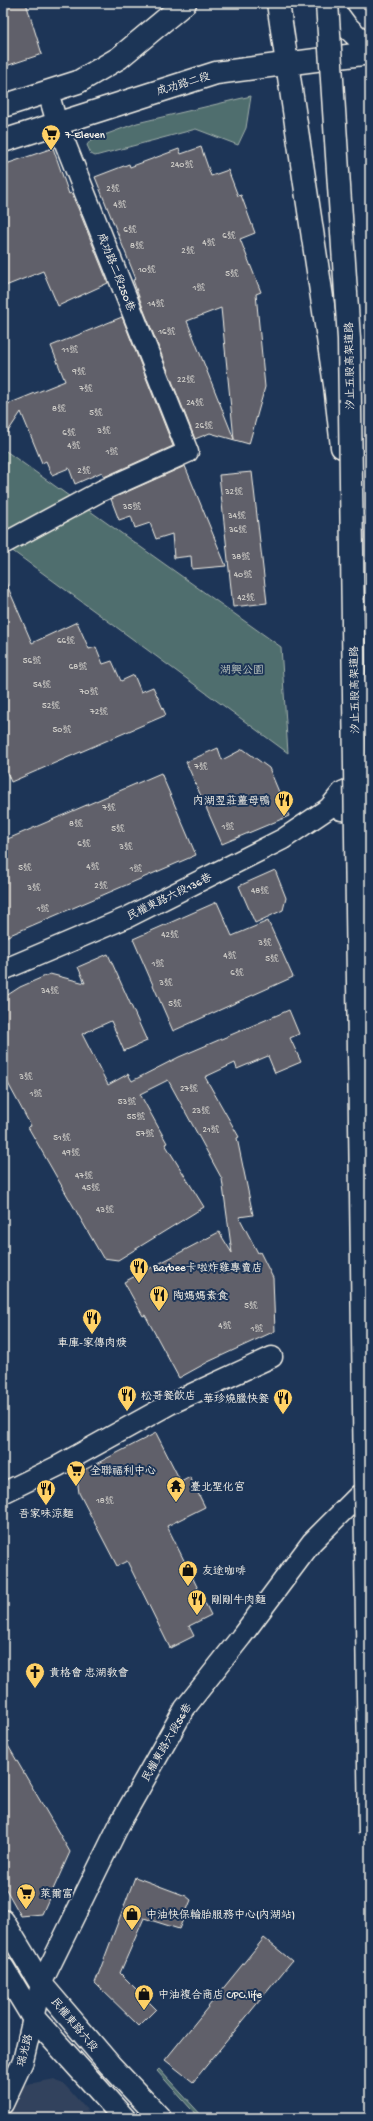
<svg xmlns="http://www.w3.org/2000/svg" width="373" height="2121" viewBox="0 0 373 2121" font-family="'Gochi Hand','LXGW WenKai TC',sans-serif">
  <style>
    .built { fill: #31425d }
    .green { fill: #4f6e6e; stroke: #a2b0ab }
    .building { fill: #60616a; stroke: #f4f1e8; fill-rule: evenodd }
    .lines { fill: none; stroke-linecap: round; stroke-linejoin: round }
    .minor-casing { stroke: #f4f1e8; stroke-width: 23 }
    .major-casing { stroke: #f4f1e8; stroke-width: 25 }
    .highway-casing { stroke: #f4f1e8; stroke-width: 25 }
    .minor { stroke: #1d3557; stroke-width: 20 }
    .major { stroke: #1d3557; stroke-width: 22 }
    .highway { stroke: #1d3557; stroke-width: 22 }
    .highway-bridge-casing { stroke: #f4f1e8; stroke-width: 25; stroke-linecap: butt }
    .highway-bridge { stroke: #1d3557; stroke-width: 22 }
    .labels { text-anchor: middle; stroke-width: 4; stroke-linejoin: round; paint-order: stroke }
    .number-label { font-size: 9px; fill: #cfcdc8 }
    .street-label { font-size: 11px; fill: #f4f1e8; stroke: #1d3557 }
    .poi-label { font-size: 11px; fill: #f4f1e8; stroke: #1d3557; text-anchor: start }
    .park-label { font-size: 11px; fill: #bac3bd; stroke: #1d3557 }
  </style>
  <rect width="100%" height="100%" fill="#1d3557"/>
  <filter id="ink" filterUnits="userSpaceOnUse"><feTurbulence type="fractalNoise" baseFrequency=".025" numOctaves="2"/><feDisplacementMap in="SourceGraphic" scale="8" xChannelSelector="R" yChannelSelector="G"/><feConvolveMatrix kernelMatrix="1 2 1 2 8 2 1 2 1" color-interpolation-filters="sRGB"/></filter>
  <g filter="url(#ink)">
    <path class="built" d="M55 2079 64 2084 94 2118H7L17 2089 28 2084Z"/>
    <path class="green" d="M251 96 246 128 238 145 196 129 95 156 91 154 87 145 91 140 137 123Z
      M3 449 281 647 288 753 3 544Z
      M159 2069 204 2118H199L157 2071Z"/>
    <path class="building" d="M3 3H26L42 54 3 67Z
      M201 147 211 176 228 170 238 196 241 195 255 233 240 239 261 292 256 294 265 387 249 444 210 433 195 439 143 308 133 280 136 279 95 177 129 164 130 167 179 149 181 154ZM221 308 234 439 187 321Z
      M53 148 69 194 71 193 78 208 108 283 58 306 43 271 3 287V165Z
      M122 317 173 446 104 477 102 472 75 484 69 468 52 475 46 461 42 463 21 412 3 439V406L65 381 51 346Z
      M185 466 226 566 192 569 191 556 174 558 172 534 156 539 150 523 135 528 131 516 119 520 111 499Z
      M252 472 267 603 233 607 219 475Z
      M3 576 32 643 77 622 89 649 96 647 103 664 112 661 121 681 134 675 141 692 153 687 166 715 11 782 3 763Z
      M218 748 222 760 243 749 269 768 289 816 222 844 186 762Z
      M161 773 196 855 3 938V841Z
      M275 870 286 898 283 910 255 923 239 886Z
      M217 902 232 936 268 921 293 977 173 1031 133 939Z
      M108 954 147 1041 124 1051 111 1021 82 1034 108 1085 128 1074 132 1081 179 1057 289 1010 299 1034 290 1038 301 1062 275 1073 268 1056 237 1069 235 1063 205 1077 239 1137 237 1138 253 1215 239 1217 258 1253 260 1252 273 1278 275 1331 208 1362 179 1378 145 1315 143 1316 124 1282 219 1232 232 1253 222 1179 168 1080 140 1094 167 1143 165 1144 204 1207 118 1260 103 1258 28 1127 31 1126 3 1074V998L20 987 50 974 85 983 78 967Z
      M156 1433 181 1482 190 1477 205 1507 167 1526 211 1615 189 1626 194 1636 170 1648 127 1561 117 1566 79 1493 77 1479 84 1470Z
      M3 1737 70 1852 42 1914 21 1916 3 1884Z
      M135 1877 186 1896 191 1900 179 1929 144 1918 120 1973 156 2009 139 2026 95 1983Z
      M264 1938 292 1961 193 2082 165 2060Z"/>
    <g class="lines">
      <defs>
        <path id="minor" d="M3 544 101 491 188 452 57 123 48 92
          M341 810 347 811 370 802
          M3 970 128 917 283 839 329 808 342 792 370 780
          M3 1493 58 1466 170 1404 272 1357
          M3 2104 23 2061 41 1984 120 1823 185 1708 241 1637 312 1542 370 1484"/>
        <path id="major" d="M329 3 346 26 370 49
          M3 106 78 82 119 58 185 3
          M3 141 216 73 370 53
          M3 1921 41 1984 110 2065 160 2118
          M3 1968 32 2016 124 2118"/>
        <path id="highway" d="M278 3 335 385 342 447
          M361 606 370 688"/>
      </defs>
      <use href="#minor" class="minor-casing"/>
      <use href="#major" class="major-casing"/>
      <use href="#highway" class="highway-casing"/>
      <use href="#minor" class="minor"/>
      <use href="#major" class="major"/>
      <use href="#highway" class="highway"/>
      <defs>
        <path id="highway-bridge" d="M327 3 349 339 370 1834"/>
      </defs>
      <use href="#highway-bridge" class="highway-bridge-casing"/>
      <use href="#highway-bridge" class="highway-bridge"/>
    </g>
  </g>
  <defs>
    <symbol id="supermarket-pin" viewBox="-11 -11 22 30"><path d="M0 17L-7.5 6A9.5 9.5 0 1 1 7.5 6Z" fill="#ffd166" stroke="#1d3557"/><path d="M-6-5.5h2.5l.6 2H6L4.5 2H-2.5L-4.4-4H-6ZM-1.5 3.2a1.3 1.3 0 1 0 .1 0ZM3 3.2a1.3 1.3 0 1 0 .1 0Z" fill="#111"/></symbol>
    <symbol id="restaurant-pin" viewBox="-11 -11 22 30"><path d="M0 17L-7.5 6A9.5 9.5 0 1 1 7.5 6Z" fill="#ffd166" stroke="#1d3557"/><path d="M-5-6h1v4h1v-4h1v4h1v-4h1v5L-1.5 .5V6h-2V.5L-5-1ZM5-6V6H3V1.5H1.5Q1.5-4 5-6Z" fill="#111"/></symbol>
    <symbol id="temple-pin" viewBox="-11 -11 22 30"><path d="M0 17L-7.5 6A9.5 9.5 0 1 1 7.5 6Z" fill="#ffd166" stroke="#1d3557"/><path d="M0-6L5-2H3V0L6.5 2.5H4V6H1.5V3h-3V6H-4V2.5H-6.5L-3 0V-2H-5Z" fill="#111"/></symbol>
    <symbol id="shop-pin" viewBox="-11 -11 22 30"><path d="M0 17L-7.5 6A9.5 9.5 0 1 1 7.5 6Z" fill="#ffd166" stroke="#1d3557"/><path d="M-5-2.5h2.3a2.7 3.5 0 0 1 5.4 0H5L5.5 6h-11ZM-1.5-2.5h3a1.5 2.3 0 0 0-3 0Z" fill="#111"/></symbol>
    <symbol id="church-pin" viewBox="-11 -11 22 30"><path d="M0 17L-7.5 6A9.5 9.5 0 1 1 7.5 6Z" fill="#ffd166" stroke="#1d3557"/><path d="M-1.2-6h2.4v3.5h3.3v2.4h-3.3V6h-2.4V-.1h-3.3v-2.4h3.3Z" fill="#111"/></symbol>
  </defs>
  <g fill-rule="evenodd">
    <use href="#supermarket-pin" x="40" y="123" width="22" height="30"/>
    <use href="#restaurant-pin" x="273" y="789" width="22" height="30"/>
    <use href="#restaurant-pin" x="128" y="1256" width="22" height="30"/>
    <use href="#restaurant-pin" x="148" y="1284" width="22" height="30"/>
    <use href="#restaurant-pin" x="81" y="1307" width="22" height="30"/>
    <use href="#restaurant-pin" x="116" y="1384" width="22" height="30"/>
    <use href="#restaurant-pin" x="272" y="1387" width="22" height="30"/>
    <use href="#supermarket-pin" x="65" y="1459" width="22" height="30"/>
    <use href="#temple-pin" x="165" y="1475" width="22" height="30"/>
    <use href="#restaurant-pin" x="35" y="1478" width="22" height="30"/>
    <use href="#shop-pin" x="177" y="1559" width="22" height="30"/>
    <use href="#restaurant-pin" x="186" y="1588" width="22" height="30"/>
    <use href="#church-pin" x="24" y="1661" width="22" height="30"/>
    <use href="#supermarket-pin" x="15" y="1882" width="22" height="30"/>
    <use href="#shop-pin" x="121" y="1903" width="22" height="30"/>
    <use href="#shop-pin" x="133" y="1983" width="22" height="30"/>
  </g>
  <g class="labels">
    <g class="number-label">
      <text x="182" y="167">240號</text>
      <text x="113" y="191">2號</text>
      <text x="120" y="207">4號</text>
      <text x="130" y="232">6號</text>
      <text x="229" y="238">6號</text>
      <text x="209" y="245">4號</text>
      <text x="137" y="248">8號</text>
      <text x="188" y="253">2號</text>
      <text x="147" y="272">10號</text>
      <text x="232" y="276">5號</text>
      <text x="199" y="290">1號</text>
      <text x="156" y="306">14號</text>
      <text x="167" y="334">16號</text>
      <text x="70" y="352">11號</text>
      <text x="79" y="374">9號</text>
      <text x="186" y="382">22號</text>
      <text x="86" y="391">7號</text>
      <text x="195" y="405">24號</text>
      <text x="59" y="411">8號</text>
      <text x="96" y="415">5號</text>
      <text x="204" y="428">26號</text>
      <text x="104" y="433">3號</text>
      <text x="69" y="435">6號</text>
      <text x="74" y="448">4號</text>
      <text x="112" y="454">1號</text>
      <text x="84" y="473">2號</text>
      <text x="234" y="494">32號</text>
      <text x="132" y="509">35號</text>
      <text x="237" y="518">34號</text>
      <text x="238" y="532">36號</text>
      <text x="241" y="559">38號</text>
      <text x="243" y="577">40號</text>
      <text x="246" y="600">42號</text>
      <text x="66" y="643">66號</text>
      <text x="32" y="663">56號</text>
      <text x="78" y="669">68號</text>
      <text x="42" y="687">54號</text>
      <text x="89" y="694">70號</text>
      <text x="51" y="708">52號</text>
      <text x="99" y="714">72號</text>
      <text x="62" y="732">50號</text>
      <text x="201" y="769">7號</text>
      <text x="109" y="810">7號</text>
      <text x="76" y="826">8號</text>
      <text x="228" y="829">1號</text>
      <text x="118" y="831">5號</text>
      <text x="84" y="846">6號</text>
      <text x="126" y="849">3號</text>
      <text x="93" y="869">4號</text>
      <text x="25" y="870">5號</text>
      <text x="136" y="871">1號</text>
      <text x="101" y="888">2號</text>
      <text x="34" y="890">3號</text>
      <text x="260" y="893">48號</text>
      <text x="43" y="911">1號</text>
      <text x="170" y="937">42號</text>
      <text x="265" y="945">3號</text>
      <text x="230" y="958">4號</text>
      <text x="272" y="961">5號</text>
      <text x="158" y="966">1號</text>
      <text x="237" y="975">6號</text>
      <text x="166" y="985">3號</text>
      <text x="50" y="993">34號</text>
      <text x="175" y="1006">5號</text>
      <text x="26" y="1079">3號</text>
      <text x="189" y="1091">27號</text>
      <text x="36" y="1096">1號</text>
      <text x="127" y="1104">53號</text>
      <text x="201" y="1113">23號</text>
      <text x="136" y="1119">55號</text>
      <text x="211" y="1132">21號</text>
      <text x="145" y="1136">57號</text>
      <text x="62" y="1140">51號</text>
      <text x="71" y="1155">49號</text>
      <text x="84" y="1178">47號</text>
      <text x="91" y="1190">45號</text>
      <text x="105" y="1212">43號</text>
      <text x="251" y="1308">5號</text>
      <text x="225" y="1328">4號</text>
      <text x="257" y="1331">1號</text>
      <text x="105" y="1503">18號</text>
    </g>
    <g class="street-label">
      <text transform="translate(183 83) rotate(-17)" y="4">成功路二段</text>
      <text transform="translate(117 272) rotate(68)" y="4">成功路二段250巷</text>
      <text transform="translate(349 366) rotate(-91)" y="4">汐止五股高架道路</text>
      <text transform="translate(354 690) rotate(-91)" y="4">汐止五股高架道路</text>
      <text transform="translate(169 896) rotate(-26)" y="4">民權東路六段136巷</text>
      <text transform="translate(166 1742) rotate(-60)" y="4">民權東路六段56巷</text>
      <text transform="translate(75 2024) rotate(50)" y="4">民權東路六段</text>
      <text transform="translate(24 2050) rotate(-75)" y="4">瑞光路</text>
    </g>
    <g class="poi-label">
      <text x="65" y="138">7-Eleven</text>
      <text x="270" y="804" text-anchor="end">內湖翌莊薑母鴨</text>
      <text x="153" y="1271">Barbee卡啦炸雞專賣店</text>
      <text x="173" y="1299">陶媽媽素食</text>
      <text x="92" y="1346" text-anchor="middle">車庫-家傳肉焿</text>
      <text x="141" y="1399">松哥餐飲店</text>
      <text x="269" y="1402" text-anchor="end">華珍燒臘快餐</text>
      <text x="90" y="1474">全聯福利中心</text>
      <text x="190" y="1490">臺北聖化宮</text>
      <text x="46" y="1517" text-anchor="middle">吾家味涼麵</text>
      <text x="202" y="1574">友途咖啡</text>
      <text x="211" y="1603">剛剛牛肉麵</text>
      <text x="49" y="1676">貴格會 忠湖教會</text>
      <text x="40" y="1897">萊爾富</text>
      <text x="146" y="1918">中油快保輪胎服務中心(內湖站)</text>
      <text x="158" y="1998">中油複合商店 CPC.life</text>
    </g>
    <g class="park-label">
      <text x="242" y="673">湖興公園</text>
    </g>
  </g>
  <rect width="373" height="2121" fill="none" stroke="#1d3557" stroke-width="16"/>
  <rect x="8" y="8" width="357" height="2105" fill="none" stroke="#f4f1e8" stroke-width="1.5" filter="url(#ink)"/>
</svg>
